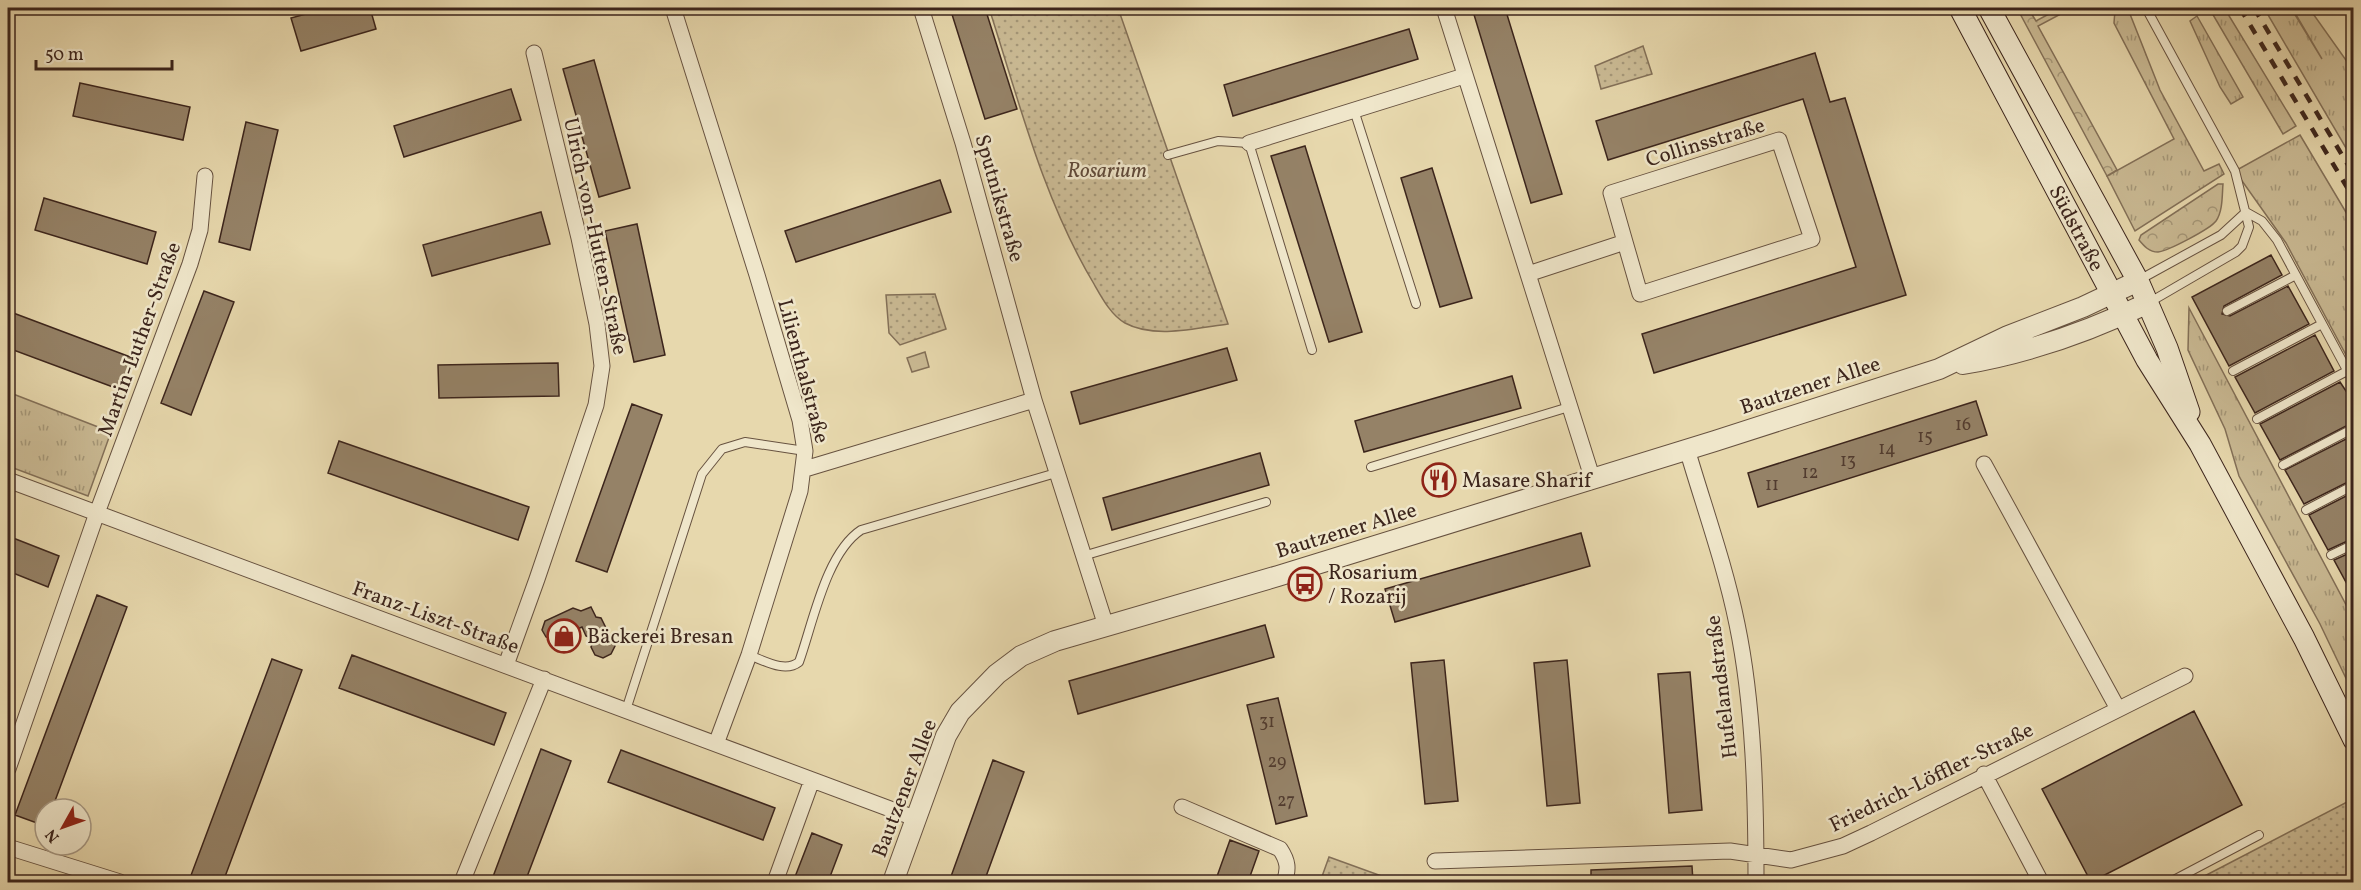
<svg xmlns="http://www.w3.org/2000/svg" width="2361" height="890" viewBox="0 0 2361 890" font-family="Vollkorn,serif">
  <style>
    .grass { fill: url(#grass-tufts); stroke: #837058; stroke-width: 1.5 }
    .forest { fill: url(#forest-crowns); stroke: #837058; stroke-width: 1.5 }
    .park { fill: url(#park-dots); stroke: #837058; stroke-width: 1.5 }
    .pitch { fill: #caba94; stroke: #837058; stroke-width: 1.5 }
    .building { fill: #958267; stroke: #3c251c; stroke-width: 1.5 }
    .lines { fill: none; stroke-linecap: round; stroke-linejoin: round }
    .service-casing { stroke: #675240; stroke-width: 10 }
    .minor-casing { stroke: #675240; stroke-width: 17 }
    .tertiary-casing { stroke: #675240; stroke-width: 22 }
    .secondary-casing { stroke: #3c251c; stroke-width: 23 }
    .service { stroke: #efe6ca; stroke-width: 8 }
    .minor { stroke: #efe6ca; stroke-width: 15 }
    .tertiary { stroke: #efe6ca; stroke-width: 20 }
    .secondary { stroke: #efe6ca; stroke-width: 21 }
    .rail { stroke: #3c251c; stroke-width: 4.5; stroke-dasharray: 10 10; stroke-linecap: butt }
    .labels { text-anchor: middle; stroke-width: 5; stroke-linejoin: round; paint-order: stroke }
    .number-label { font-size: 18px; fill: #523c2f }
    .street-label { font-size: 21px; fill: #3c251c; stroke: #efe6ca }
    .park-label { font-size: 21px; font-style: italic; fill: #604a3a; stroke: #efe6ca }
    .poi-label { font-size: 21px; fill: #3c251c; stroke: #efe6ca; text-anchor: start }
  </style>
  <defs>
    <pattern id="grass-tufts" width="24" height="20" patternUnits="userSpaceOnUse" patternTransform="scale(1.5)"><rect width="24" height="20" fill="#caba94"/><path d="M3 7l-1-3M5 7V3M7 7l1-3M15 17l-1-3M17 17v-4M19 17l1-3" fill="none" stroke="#a59778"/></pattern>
    <pattern id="forest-crowns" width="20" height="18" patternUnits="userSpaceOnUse" patternTransform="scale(1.5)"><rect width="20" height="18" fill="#caba94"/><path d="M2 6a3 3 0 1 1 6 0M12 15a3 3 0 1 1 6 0" fill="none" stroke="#a59778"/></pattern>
    <pattern id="park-dots" width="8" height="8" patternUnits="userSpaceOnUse" patternTransform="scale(1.5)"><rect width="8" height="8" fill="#caba94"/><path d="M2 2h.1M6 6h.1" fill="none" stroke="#a59778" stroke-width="1.8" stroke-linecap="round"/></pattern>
  </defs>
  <rect width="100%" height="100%" fill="#e7d8ad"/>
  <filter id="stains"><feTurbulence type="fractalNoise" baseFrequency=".00333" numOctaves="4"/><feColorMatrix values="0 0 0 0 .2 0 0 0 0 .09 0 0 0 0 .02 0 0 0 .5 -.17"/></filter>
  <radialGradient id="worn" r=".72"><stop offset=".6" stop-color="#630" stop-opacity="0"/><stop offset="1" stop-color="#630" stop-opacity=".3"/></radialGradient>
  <path class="grass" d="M2120 8 2137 10 2130 14 2160 90 2204 171 2219 164 2224 174 2135 231 2107 176 2174 139 2114 23 2115 10Z
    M2209 8H2221L2228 14 2296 126 2283 134Z
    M2264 8H2291L2322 59 2292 8H2309L2353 70V160Z
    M2197 16 2243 97 2231 104 2220 87 2190 21Z
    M2300 135 2353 224V368L2286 243 2235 171Z
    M2189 308 2353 618V693L2320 624 2239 476 2225 429 2188 350Z
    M8 392 111 432 88 496 8 466Z"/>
  <path class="forest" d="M2017 8H2028L2036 21 2060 8H2072L2038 26 2117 170 2107 176Z
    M2218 184H2223C2222 195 2223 211 2216 221 2210 229 2168 251 2158 252 2149 252 2144 246 2139 240L2141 235Z"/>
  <path class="park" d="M989 8H1118L1228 324C1198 328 1154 339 1125 323 1111 315 1102 298 1094 284 1043 199 1019 101 989 8Z
    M1643 46 1652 74 1601 89 1595 66Z
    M935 294 946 329 900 345 889 333 886 295Z
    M2347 802 2353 816V882H2193Z
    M1329 857 1398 882H1320Z"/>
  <path class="pitch" d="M925 352 929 367 912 372 907 358Z"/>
  <path class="building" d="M328 8H370L376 29 301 51 291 18Z
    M950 8H985L1017 109 985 119Z
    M1472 8H1505L1562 194 1531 203Z
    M1409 29 1418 59 1233 116 1224 85Z
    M1815 53 1830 102 1845 98 1906 295 1654 373 1642 334 1856 267 1803 99 1608 160 1596 121Z
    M594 60 630 188 599 197 563 69Z
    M80 83 190 107 183 140 73 116Z
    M511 89 521 120 404 157 394 126Z
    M246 122 278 130 250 250 219 242Z
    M1305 146 1362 332 1329 342 1271 156Z
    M1432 168 1472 298 1440 307 1401 178Z
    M940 180 951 212 796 262 785 231Z
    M44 198 156 232 147 264 35 230Z
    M541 212 550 244 432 276 423 245Z
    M637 224 665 355 634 362 605 231Z
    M2271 255 2282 275 2224 306 2222 314 2230 316 2288 286 2309 324 2229 366 2192 297Z
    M204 291 234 302 191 415 161 403Z
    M8 311 133 358 121 390 8 348Z
    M2315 335 2334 371 2255 413 2235 377Z
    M1227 348 1237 380 1080 424 1071 392Z
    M558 363 559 396 439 398 438 365Z
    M1512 376 1521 408 1364 452 1355 421Z
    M2340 382 2354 403V422L2280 460 2260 424Z
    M1976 401 1987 435 1758 507 1748 473Z
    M632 404 662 415 607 572 576 561Z
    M2354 435V479L2304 504 2285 470Z
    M339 441 529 507 518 540 328 473Z
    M1260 453 1269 485 1112 530 1103 498Z
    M2354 492V538L2328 550 2309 515Z
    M1581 533 1590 566 1395 622 1385 589Z
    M8 536 59 556 48 587 8 571Z
    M2354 551V597L2334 560Z
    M97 595 127 607 52 809H45V826L15 815Z
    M591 607 596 617 601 618 615 646 611 654 603 658 595 655 591 647 594 639 586 636 582 627 573 631 565 628 562 637 554 640 546 637 542 630 545 621 573 608 581 611Z
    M1265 625 1274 657 1078 714 1069 681Z
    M352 655 506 713 494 745 339 688Z
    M272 659 302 670 223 882H201L190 878Z
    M1444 660 1458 801 1425 804 1411 663Z
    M1567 660 1580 803 1547 806 1534 663Z
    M1690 672 1702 810 1669 813 1658 674Z
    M1278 698 1307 816 1276 824 1247 705Z
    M2194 711 2242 805 2091 882 2042 789Z
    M541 749 571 761 525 882H491Z
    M621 750 775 808 763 840 608 782Z
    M993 760 1024 772 984 882H949Z
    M812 833 842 845 828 882H793Z
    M1230 840 1259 851 1248 882H1215Z
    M1692 866 1693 882H1591V870Z"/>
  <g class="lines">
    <defs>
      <path id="service" d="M2146 8 2235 171 2249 227 2242 246 2236 252 2150 302
        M1354 110 1416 304
        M1168 155 1218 141 1249 143 1312 350
        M2246 212 2262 221 2277 240 2354 383
        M2139 280 2221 235 2246 212
        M2227 311 2296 275
        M2233 371 2322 324
        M2257 419 2347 371
        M2283 465 2354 428
        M1371 467 1569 407
        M2306 510 2354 485
        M2331 555 2354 544
        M1083 556 1266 502
        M749 655C765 661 785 673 799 662 813 623 826 553 861 530L1056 473
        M626 710 702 474 722 449 745 442 805 451
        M2170 882 2259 835"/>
      <path id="minor" d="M673 8 757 275 800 420 805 451 800 491 749 655 716 744
        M921 8 963 143 1034 400
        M1444 8 1592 477
        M1249 143 1464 76
        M1528 274 1625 242 1640 294 1812 239 1779 140 1611 193 1625 242
        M1687 449C1704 507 1725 565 1737 624 1754 706 1756 799 1756 882
        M1984 464 2118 709
        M805 469 1034 400 1106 626
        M8 480 917 819
        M506 665 537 579 596 405 602 366 597 324 579 238 534 53
        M8 769 97 513 190 264 200 230 205 176
        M1984 774 2041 882
        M1182 807 1280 849C1288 861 1289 869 1284 882
        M8 847 120 882
        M1435 861 1730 851 1791 860 1843 846 1871 833 2185 676
        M462 882 544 679
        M775 882 812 780"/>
      <path id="tertiary" d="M1963 364C2029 353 2088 332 2148 303
        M893 882 946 736 960 712 997 674 1021 656 1055 641 1278 576 1715 441 1939 369 2008 336 2083 307 2138 281"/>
      <g id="secondary">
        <path id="s1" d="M1960 8 2147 360 2200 444 2304 638 2354 740"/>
        <path d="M1989 8 2138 281 2167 348 2189 412"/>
      </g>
    </defs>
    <use href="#service" class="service-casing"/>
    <use href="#minor" class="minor-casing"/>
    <use href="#tertiary" class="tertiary-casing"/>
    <use href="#secondary" class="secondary-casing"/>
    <use href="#service" class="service"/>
    <use href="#minor" class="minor"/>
    <use href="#tertiary" class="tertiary"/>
    <use href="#secondary" class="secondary"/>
    <path class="rail" d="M2240 8 2354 199
      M2254 8 2354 175"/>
  </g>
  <defs>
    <symbol id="restaurant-ring" viewBox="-11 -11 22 22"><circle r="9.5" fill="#efe6ca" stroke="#8f2418" stroke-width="1.5"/><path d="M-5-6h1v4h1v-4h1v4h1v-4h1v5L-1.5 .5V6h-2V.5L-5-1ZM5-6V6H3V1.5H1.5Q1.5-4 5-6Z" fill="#8f2418"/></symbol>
    <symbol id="bus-ring" viewBox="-11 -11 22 22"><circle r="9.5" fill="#efe6ca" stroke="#8f2418" stroke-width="1.5"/><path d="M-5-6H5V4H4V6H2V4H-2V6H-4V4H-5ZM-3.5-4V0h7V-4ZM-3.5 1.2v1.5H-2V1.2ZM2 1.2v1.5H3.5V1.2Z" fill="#8f2418"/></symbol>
    <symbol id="shop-ring" viewBox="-11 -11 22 22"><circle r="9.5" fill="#efe6ca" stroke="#8f2418" stroke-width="1.5"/><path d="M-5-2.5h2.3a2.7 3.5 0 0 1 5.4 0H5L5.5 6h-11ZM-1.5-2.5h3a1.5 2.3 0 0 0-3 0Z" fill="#8f2418"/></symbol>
  </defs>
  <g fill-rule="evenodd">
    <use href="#restaurant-ring" x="1420" y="461" width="38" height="38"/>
    <use href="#bus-ring" x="1286" y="565" width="38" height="38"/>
    <use href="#shop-ring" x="545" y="617" width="38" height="38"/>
  </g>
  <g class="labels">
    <g class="number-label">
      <text x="1963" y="430">16</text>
      <text x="1925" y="442">15</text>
      <text x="1887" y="454">14</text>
      <text x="1848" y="466">13</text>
      <text x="1810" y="478">12</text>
      <text x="1772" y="490">11</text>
      <text x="1267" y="727">31</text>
      <text x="1277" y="767">29</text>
      <text x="1286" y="806">27</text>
    </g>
    <g class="street-label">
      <text transform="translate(1705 142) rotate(-17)" y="7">Collinsstraße</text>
      <text transform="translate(1000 198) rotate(74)" y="7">Sputnikstraße</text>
      <text dy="7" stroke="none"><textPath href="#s1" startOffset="249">Südstraße</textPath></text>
      <text transform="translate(596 236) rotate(78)" y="7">Ulrich-von-Hutten-Straße</text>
      <text transform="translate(139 339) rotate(-70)" y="7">Martin-Luther-Straße</text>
      <text transform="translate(804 371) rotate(75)" y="7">Lilienthalstraße</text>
      <text transform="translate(1810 385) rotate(-18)" y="7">Bautzener Allee</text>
      <text transform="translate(1346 530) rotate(-17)" y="7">Bautzener Allee</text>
      <text transform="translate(436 617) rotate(20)" y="7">Franz-Liszt-Straße</text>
      <text transform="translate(1721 687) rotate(-97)" y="7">Hufelandstraße</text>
      <text transform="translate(1931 777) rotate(-26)" y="7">Friedrich-Löffler-Straße</text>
      <text transform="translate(904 788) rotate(-69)" y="7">Bautzener Allee</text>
    </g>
    <g class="park-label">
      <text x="1107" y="177">Rosarium</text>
    </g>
    <g class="poi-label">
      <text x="1462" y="487">Masare Sharif</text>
      <text x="1328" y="579">Rosarium<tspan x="1328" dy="24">/ Rozarij</tspan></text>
      <text x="587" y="643">Bäckerei Bresan</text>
    </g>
  </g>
  <rect width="2361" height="890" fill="none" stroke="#e7d8ad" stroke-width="30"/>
  <rect x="9" y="9" width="2343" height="872" fill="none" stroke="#3c251c" stroke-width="3"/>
  <rect x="15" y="15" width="2331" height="860" fill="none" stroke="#3c251c" stroke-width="1.5"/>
  <g transform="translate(63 827) rotate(230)"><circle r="28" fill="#efe6ca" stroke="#a79984" stroke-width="1.5"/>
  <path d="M0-4.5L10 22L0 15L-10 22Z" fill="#8f2418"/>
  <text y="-9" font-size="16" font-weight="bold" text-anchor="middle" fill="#3c251c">N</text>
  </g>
  <path d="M36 60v9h136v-9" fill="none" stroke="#3c251c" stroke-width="3"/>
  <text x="45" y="60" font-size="18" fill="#3c251c" stroke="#efe6ca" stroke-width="4.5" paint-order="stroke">50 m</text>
  <rect width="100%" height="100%" filter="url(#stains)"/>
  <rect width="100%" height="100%" fill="url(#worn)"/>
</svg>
